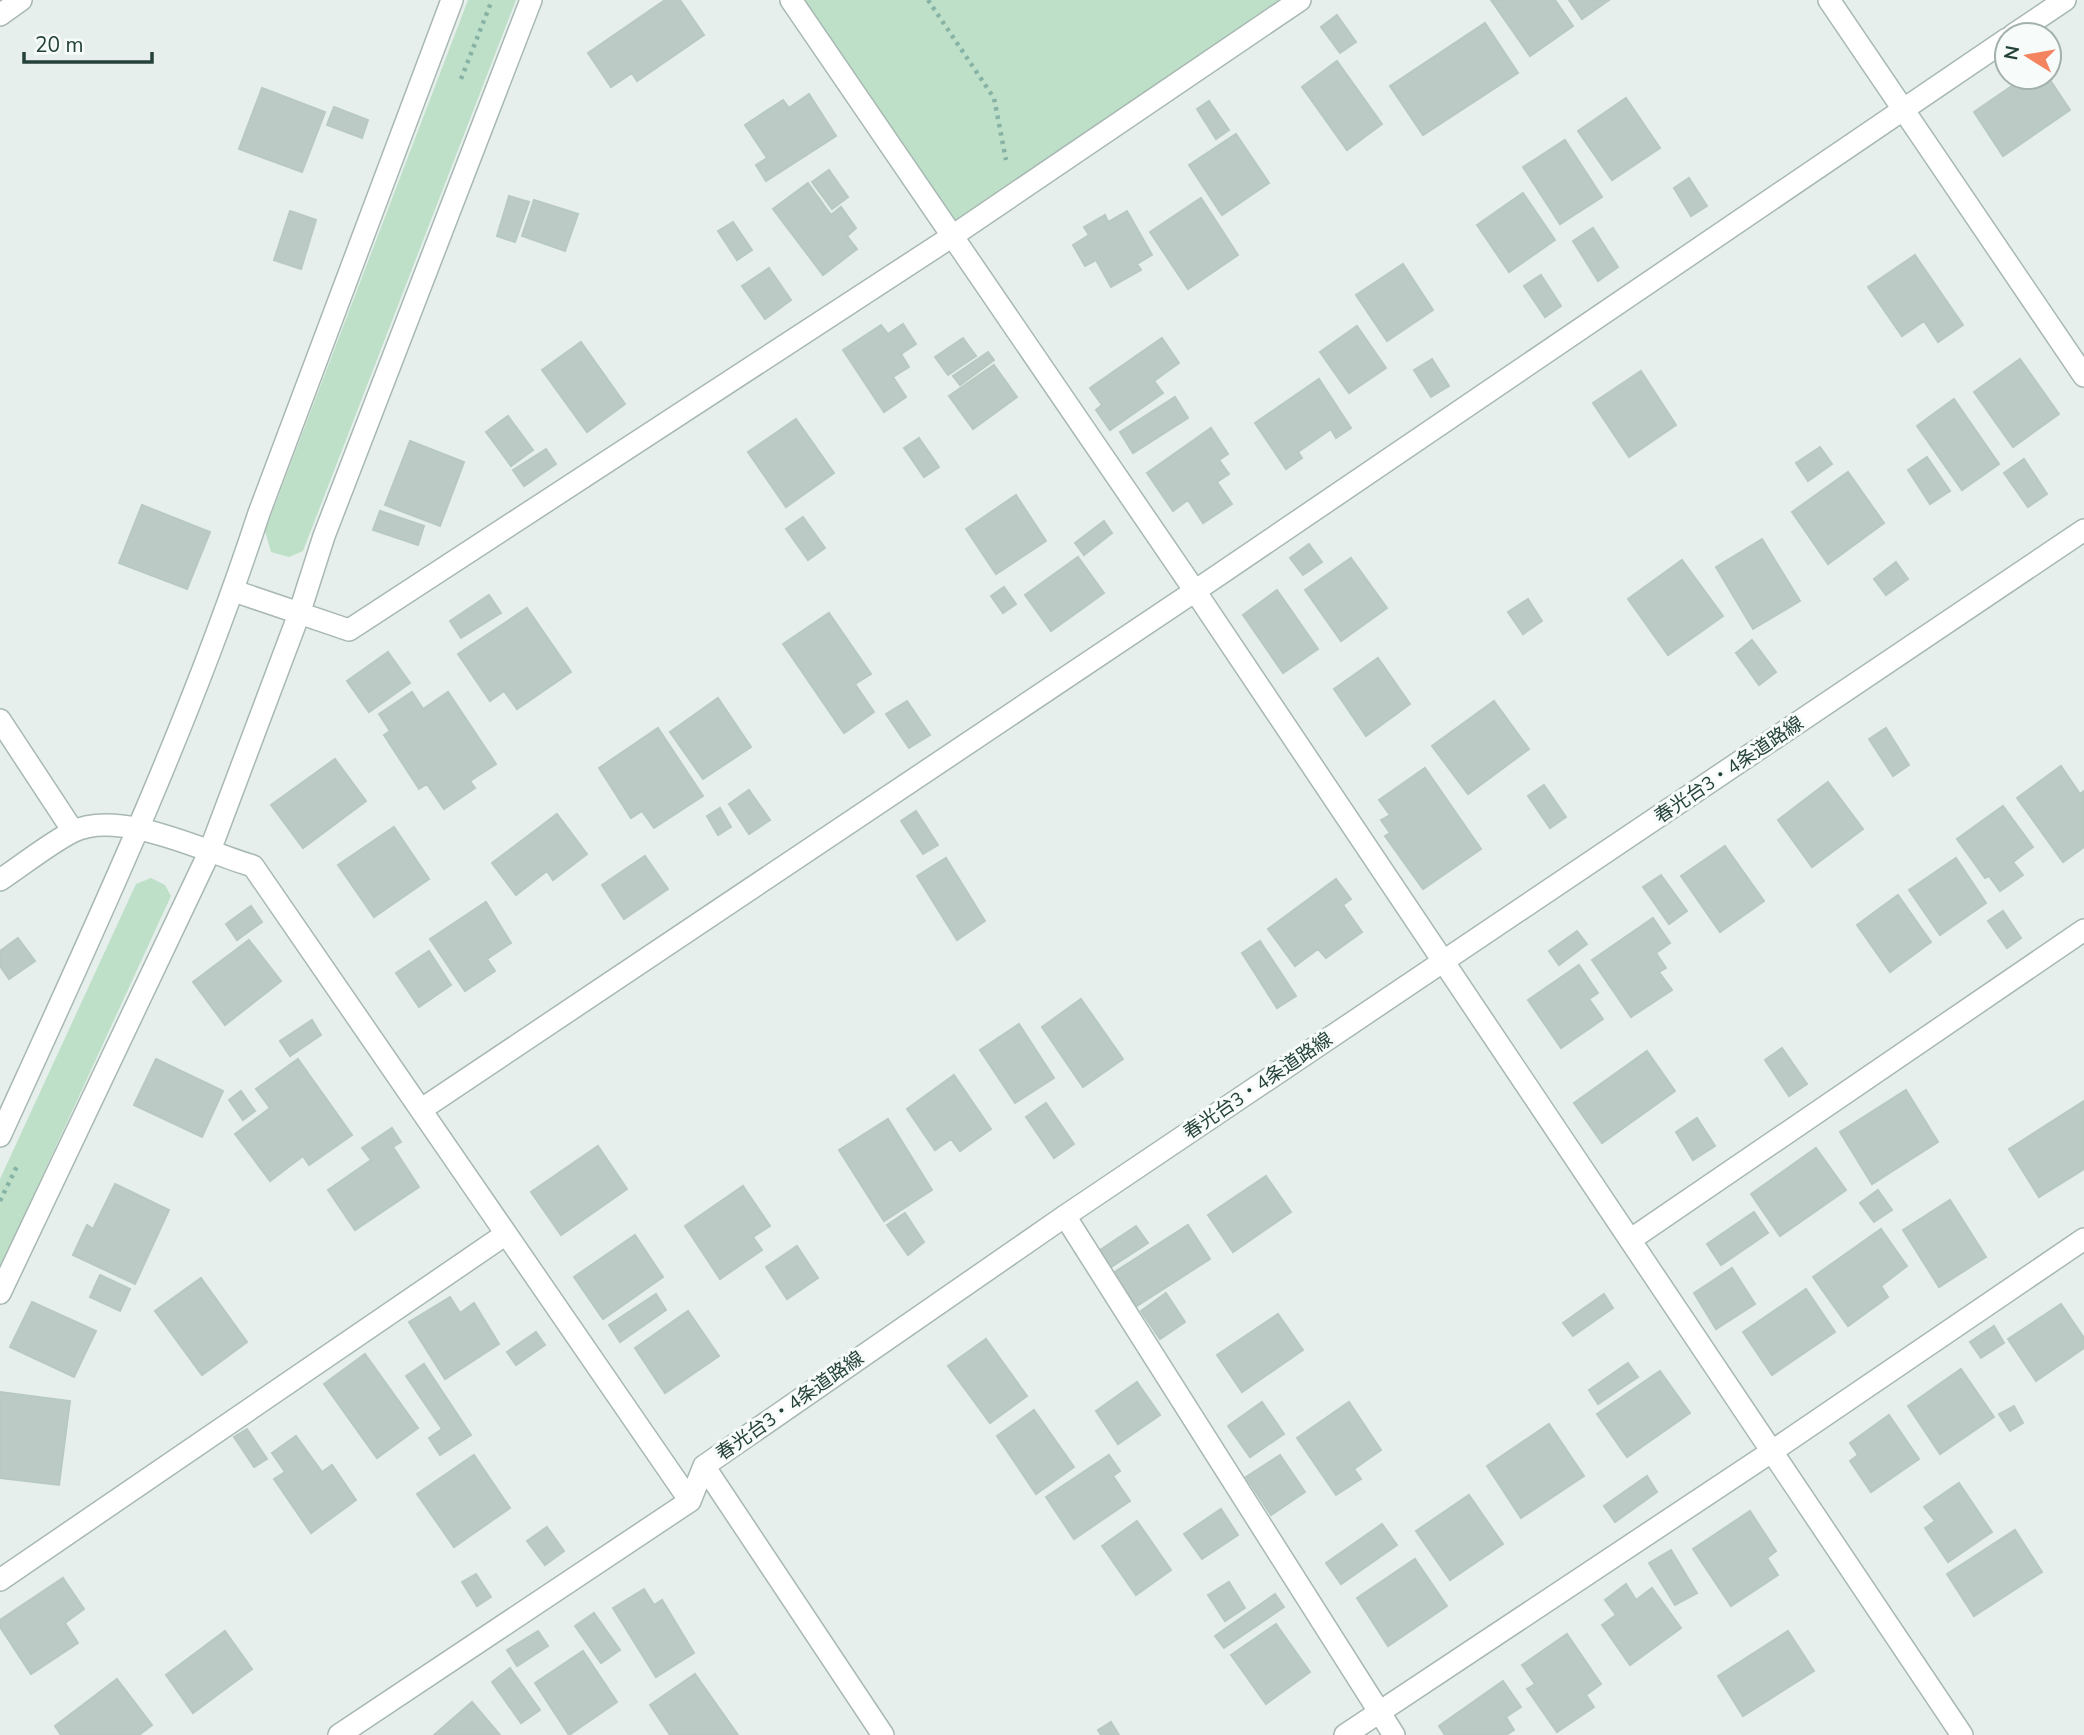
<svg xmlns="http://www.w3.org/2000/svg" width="2084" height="1735" viewBox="0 0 2084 1735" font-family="'Nunito Sans','Noto Sans JP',sans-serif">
<rect width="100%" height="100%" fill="#e6efeb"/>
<path fill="#bfe0c8" d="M468,0H516L303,551L289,557L271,552L265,531Z
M791,0H1300L951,237Z
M151,878L165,885L171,896L0,1268V1179L136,884Z"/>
<path fill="#bbcac4" stroke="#b8c9c2" stroke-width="2" d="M665,0H680L704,35L637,81L632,73L611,87L588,53Z
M1491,0H1555L1573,26L1530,56Z
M1569,0H1609L1582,19Z
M1337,15L1356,42L1340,53L1321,27Z
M1485,23L1518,73L1423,135L1390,86Z
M1337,61L1382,124L1347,150L1302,87Z
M2025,77H2048L2070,110L2003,156L1974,112Z
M262,88L325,112L302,172L239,149Z
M809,94L836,136L766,181L756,165L767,158L745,125L783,100L789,108Z
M1626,98L1660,148L1612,180L1578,131Z
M1209,101L1229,130L1216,139L1197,109Z
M334,107L368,120L362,138L327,125Z
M1236,134L1269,183L1222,215L1189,165Z
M1565,140L1602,197L1560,224L1523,167Z
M829,170L848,197L832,209L812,182Z
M1689,178L1707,206L1691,216L1674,188Z
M808,183L831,215L841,207L856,228L847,236L857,249L823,275L773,209Z
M1523,193L1555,240L1509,272L1477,225Z
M509,196L529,202L515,242L497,236Z
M1201,198L1238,255L1188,289L1150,232Z
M534,200L578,214L565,251L522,236Z
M290,211L316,220L301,269L274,260Z
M1127,211L1152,255L1137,264L1141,270L1111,287L1096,260L1085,266L1073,245L1089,235L1084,227L1105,215L1108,222Z
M733,222L752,250L737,260L718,231Z
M1593,228L1618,267L1598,281L1573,241Z
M1915,255L1963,325L1938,342L1924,321L1902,336L1868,287Z
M1403,264L1433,310L1387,341L1356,295Z
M769,268L791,300L765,319L742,286Z
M1541,275L1561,306L1545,317L1524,286Z
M903,324L916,344L901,354L909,367L893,377L906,397L884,412L843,350L881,325L888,334Z
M1357,326L1386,368L1349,393L1320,352Z
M963,338L976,356L948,375L935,357Z
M1162,338L1179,363L1154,381L1163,393L1110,430L1096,410L1102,405L1090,388Z
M581,342L625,404L587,432L542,370Z
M988,352L994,360L960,385L953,376Z
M1432,359L1449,386L1431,397L1414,370Z
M2020,359L2059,414L2013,447L1974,392Z
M994,365L1017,397L973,429L949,396Z
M1641,371L1676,425L1629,457L1593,403Z
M1319,379L1351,428L1336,438L1331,429L1298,452L1302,458L1286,469L1255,423Z
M1175,397L1188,418L1133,453L1120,432Z
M1954,399L1999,464L1962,490L1917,426Z
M508,416L533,450L511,466L486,432Z
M796,419L834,473L786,507L748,452Z
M1211,428L1228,454L1219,460L1229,474L1217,482L1232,504L1203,523L1188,500L1173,511L1147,473Z
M919,438L939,467L924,477L904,448Z
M410,441L464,462L440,526L385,505Z
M1820,447L1832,464L1808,481L1796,463Z
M546,449L556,464L524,486L513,470Z
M1927,457L1950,491L1930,504L1908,470Z
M2024,459L2047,494L2028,507L2004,473Z
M1848,472L1884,523L1828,564L1792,512Z
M1016,495L1046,541L996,574L966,529Z
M142,505L210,532L187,589L119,563Z
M380,511L424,526L418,545L373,530Z
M803,517L825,548L808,560L786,529Z
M1104,521L1112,533L1084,555L1075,543Z
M1762,539L1800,601L1753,629L1716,567Z
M1309,544L1322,562L1303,575L1290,558Z
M1078,557L1104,593L1051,631L1025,595Z
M1351,558L1387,608L1341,641L1305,590Z
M1682,560L1723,616L1668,655L1628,599Z
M1896,562L1908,579L1886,595L1874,579Z
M1004,587L1016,604L1003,613L991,596Z
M1277,590L1318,649L1283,673L1243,615Z
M489,595L501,613L461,638L450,621Z
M1528,599L1542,621L1523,634L1508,612Z
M527,608L571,672L517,709L504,691L490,701L458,654Z
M829,613L871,674L855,684L874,712L844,733L783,644Z
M1752,640L1776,672L1759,685L1736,653Z
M388,652L410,683L369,712L347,681Z
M1378,658L1410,704L1366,736L1334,689Z
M412,692L423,709L448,692L496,764L470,781L475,788L444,809L427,784L419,789L384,735L390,731L379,714Z
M718,698L751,747L703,779L670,732Z
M907,701L930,735L909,748L886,714Z
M1494,701L1529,749L1468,794L1432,746Z
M658,728L703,796L654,828L642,811L631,818L599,768Z
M1886,728L1909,765L1893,776L1869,739Z
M335,759L366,801L303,848L271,805Z
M2061,766L2080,794L2084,791V847L2063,862L2017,798Z
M1425,768L1481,849L1423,889L1385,836L1390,833L1381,820L1390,815L1379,800Z
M1828,782L1863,829L1812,867L1778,820Z
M1544,785L1566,817L1550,828L1528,796Z
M749,790L770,820L749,834L729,804Z
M2003,806L2033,847L2013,862L2023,875L2000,891L1989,876L1985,878L1957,839Z
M720,808L731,827L718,835L707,816Z
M916,811L938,845L923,854L901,821Z
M557,814L587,854L553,880L547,871L516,895L492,863Z
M394,827L429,879L374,917L338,865Z
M1725,846L1764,901L1720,932L1681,876Z
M645,856L668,889L624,919L602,885Z
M946,858L985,921L957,940L917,876Z
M1956,858L1986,903L1940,935L1909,890Z
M1661,875L1687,911L1669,924L1643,887Z
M1336,879L1351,899L1343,905L1362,932L1326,958L1318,949L1295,966L1268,929Z
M1898,895L1931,942L1890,972L1857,925Z
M486,902L511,943L487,959L495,971L465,991L430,939Z
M251,906L262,922L237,940L226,924Z
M2003,911L2021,938L2007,948L1988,921Z
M1653,918L1670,943L1656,953L1666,968L1659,972L1672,990L1631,1017L1592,960Z
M1577,931L1587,944L1559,965L1549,951Z
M18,938L35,961L9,979L0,966V951Z
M249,940L281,981L225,1025L193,982Z
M1260,941L1296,996L1277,1008L1242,953Z
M429,951L451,985L419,1007L396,973Z
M1579,965L1598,993L1589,999L1603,1019L1561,1048L1528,1000Z
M1081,999L1123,1059L1083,1087L1042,1027Z
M312,1020L321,1035L290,1056L280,1041Z
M1019,1024L1054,1078L1015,1103L980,1050Z
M1782,1048L1807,1084L1789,1096L1765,1060Z
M1647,1051L1675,1091L1602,1143L1574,1103Z
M156,1059L223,1091L202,1137L134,1105Z
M298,1059L352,1135L309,1165L303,1156L270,1181L235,1134L270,1108L256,1089Z
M954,1075L991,1129L960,1151L951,1139L935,1150L907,1109Z
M1906,1090L1938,1142L1872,1184L1840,1132Z
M241,1091L255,1111L243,1120L229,1100Z
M2084,1101V1169L2039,1197L2009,1149Z
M1046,1103L1074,1144L1054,1158L1026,1117Z
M1697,1118L1715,1146L1693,1160L1676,1132Z
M888,1119L932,1190L884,1221L839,1150Z
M392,1128L401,1142L393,1147L419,1187L355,1230L328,1190L371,1160L362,1148Z
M598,1146L627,1189L561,1235L531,1192Z
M1816,1148L1846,1190L1780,1236L1751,1194Z
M1266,1176L1291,1212L1233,1252L1208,1215Z
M115,1184L169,1210L135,1284L73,1255L87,1225L93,1229Z
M743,1186L770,1226L753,1237L762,1250L720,1279L685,1226Z
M1878,1190L1892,1210L1874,1222L1860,1203Z
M1950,1200L1986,1257L1939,1287L1903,1230Z
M1754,1212L1768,1233L1721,1265L1707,1244Z
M905,1213L924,1242L908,1255L887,1225Z
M1188,1225L1210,1259L1132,1309L1110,1275Z
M1136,1226L1148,1243L1108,1269L1097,1252Z
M1881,1229L1907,1266L1881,1286L1888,1297L1848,1326L1813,1277Z
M635,1235L663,1277L603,1319L574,1277Z
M797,1246L818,1278L787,1299L766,1267Z
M1732,1268L1755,1304L1716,1329L1694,1293Z
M100,1275L130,1289L120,1311L90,1297Z
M201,1278L247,1342L202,1375L155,1311Z
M1806,1289L1835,1332L1772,1375L1743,1332Z
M1166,1293L1185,1322L1160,1339L1141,1311Z
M656,1294L666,1310L620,1342L609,1325Z
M1604,1294L1613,1308L1573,1336L1563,1323Z
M450,1297L460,1313L474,1303L499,1344L445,1379L409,1322Z
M32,1302L96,1331L74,1377L10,1347Z
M2061,1304L2084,1338V1348L2036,1381L2008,1339Z
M688,1311L719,1356L665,1393L635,1348Z
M1278,1314L1303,1350L1242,1392L1217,1355Z
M1994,1326L2004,1343L1981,1358L1970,1342Z
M536,1332L545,1345L516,1365L507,1352Z
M986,1339L1027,1396L990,1423L948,1366Z
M365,1354L418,1428L377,1458L324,1384Z
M1628,1363L1638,1377L1598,1404L1589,1390Z
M424,1364L471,1435L440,1455L429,1438L442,1429L406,1376Z
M1961,1369L1994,1417L1940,1454L1908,1406Z
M1660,1371L1690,1413L1627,1457L1597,1414Z
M1137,1382L1160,1415L1118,1444L1096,1411Z
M0,1392L70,1401L59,1485L0,1478Z
M1262,1402L1284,1434L1250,1457L1228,1426Z
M1349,1402L1381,1450L1354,1469L1361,1479L1336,1495L1297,1438Z
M2014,1406L2023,1423L2010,1431L1999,1414Z
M1034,1410L1074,1467L1036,1494L997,1436Z
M1889,1415L1919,1459L1871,1492L1850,1461L1858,1455L1850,1443Z
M1549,1424L1584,1476L1521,1518L1487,1466Z
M247,1429L267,1459L254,1467L234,1437Z
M296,1436L322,1472L332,1465L356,1500L311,1533L274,1479L285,1472L272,1453Z
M474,1455L510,1508L454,1547L417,1494Z
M1109,1455L1120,1471L1113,1476L1130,1501L1074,1539L1046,1497Z
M1280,1455L1305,1492L1271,1515L1246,1477Z
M1647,1476L1657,1492L1615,1522L1604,1506Z
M1959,1483L1992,1532L1948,1562L1925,1528L1935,1521L1924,1507Z
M1469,1495L1503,1544L1450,1580L1416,1531Z
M1221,1509L1238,1535L1202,1559L1184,1534Z
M1750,1511L1776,1551L1767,1558L1778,1575L1731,1606L1693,1549Z
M1137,1521L1171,1570L1136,1595L1102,1546Z
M1382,1524L1397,1545L1341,1584L1326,1563Z
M547,1527L564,1551L545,1565L527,1541Z
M2015,1530L2042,1572L1974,1616L1947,1574Z
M1671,1550L1697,1593L1675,1605L1649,1563Z
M1415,1559L1447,1606L1388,1646L1357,1598Z
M476,1574L491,1597L477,1606L462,1582Z
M63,1578L84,1609L65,1623L78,1643L31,1674L0,1627V1620Z
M1229,1582L1245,1608L1225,1621L1208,1595Z
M1626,1584L1636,1600L1652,1588L1681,1628L1630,1665L1602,1625L1616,1615L1605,1600Z
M644,1589L654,1605L662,1600L694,1653L656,1677L613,1608Z
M1275,1594L1284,1607L1224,1648L1215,1636Z
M594,1613L620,1650L601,1663L575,1626Z
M1276,1624L1310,1672L1266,1704L1231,1655Z
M225,1631L252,1669L193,1713L166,1675Z
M538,1631L548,1646L517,1666L507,1650Z
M1788,1631L1814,1671L1743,1716L1718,1676Z
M1567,1634L1601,1684L1586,1695L1594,1707L1557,1732L1527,1689L1535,1684L1522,1665Z
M583,1651L617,1702L569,1735L535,1683Z
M510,1668L540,1710L521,1723L492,1682Z
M695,1674L738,1735H670L650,1705Z
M117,1679L152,1725L139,1735H61L55,1726Z
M1503,1681L1521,1707L1506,1717L1514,1730L1506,1735H1445L1439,1726Z
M472,1702L500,1735H434Z
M1111,1722L1119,1735H1101L1098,1730Z"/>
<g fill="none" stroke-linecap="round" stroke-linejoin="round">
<defs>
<path id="street" d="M791,0L1195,591L1962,1735
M1829,0L2084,376
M0,15L21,0
M2013,35L2065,0
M234,591L349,630L951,237L1300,0
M0,720L73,831
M0,880C23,865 47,845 72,832C119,808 205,852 253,866L690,1501
M422,1109L1195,591L2007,39
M0,1136C93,932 189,727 259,513L452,0
M1065,1216L1394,1735
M1630,1240L2084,930
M0,1293L209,853L299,614L324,536L531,0
M704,1466L1065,1216L2084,530
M704,1466L883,1735
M0,1580L506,1234
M339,1735L690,1501L704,1466
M1345,1735L1771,1452L2084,1239"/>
</defs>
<use href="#street" stroke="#a8b8b2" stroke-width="24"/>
<path stroke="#86b3a5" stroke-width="4.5" stroke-dasharray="3.5 5" stroke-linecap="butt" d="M928,0L994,98L1006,160
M461,79L492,0
M0,1201L18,1164"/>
<use href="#street" stroke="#fff" stroke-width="21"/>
</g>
<g text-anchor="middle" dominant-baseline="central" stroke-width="6" stroke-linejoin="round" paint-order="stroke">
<g font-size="19" fill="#24423a" stroke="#f7fbf9">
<text transform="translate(1729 770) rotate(-34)">春光台3・4条道路線</text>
<text transform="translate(1258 1086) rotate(-34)">春光台3・4条道路線</text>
<text transform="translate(790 1406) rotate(-35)">春光台3・4条道路線</text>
</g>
</g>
<g transform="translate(2028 56) rotate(281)"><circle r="33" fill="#f7fbf9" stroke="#a3b1ad" stroke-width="2"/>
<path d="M0-5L12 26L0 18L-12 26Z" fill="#f4845f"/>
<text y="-10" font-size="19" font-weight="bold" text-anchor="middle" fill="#24423a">N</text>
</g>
<path d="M24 52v10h128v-10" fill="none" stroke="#24423a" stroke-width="3.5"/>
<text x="35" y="52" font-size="21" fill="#24423a" stroke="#f7fbf9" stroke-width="5" paint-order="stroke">20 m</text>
</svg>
